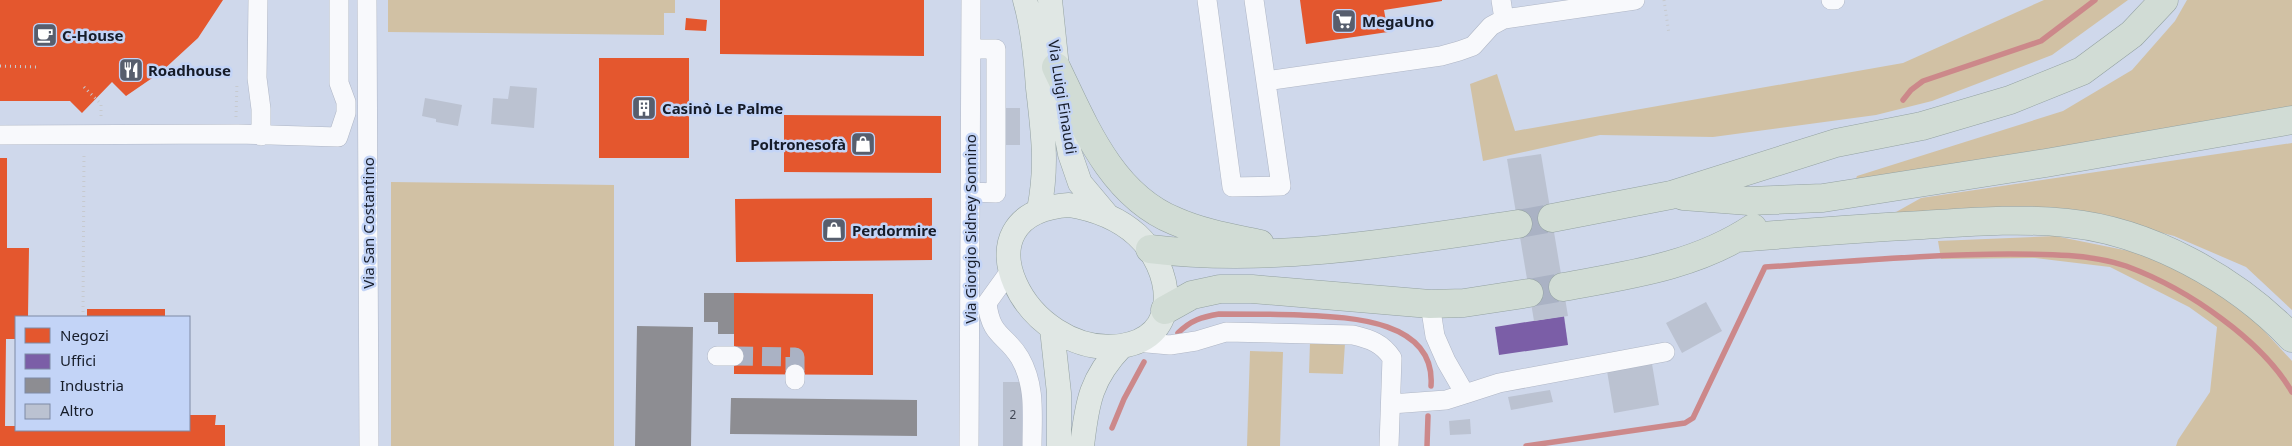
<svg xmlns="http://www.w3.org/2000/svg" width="2292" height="446" viewBox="0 0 2292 446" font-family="'Noto Sans',sans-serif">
<rect width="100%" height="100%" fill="#cfd8eb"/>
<path fill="#d1c1a4" d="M388,0H675V13H664V35L388,32Z
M2044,0H2128L2052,55L1932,101L1876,115L1713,137L1600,135L1483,161L1470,84L1497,74L1515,131L1903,63Z
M2187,0H2292V110L1853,186L1857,176L2063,111L2132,70L2175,21Z
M2292,143V310L2246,267L2174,236L2106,218L1889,216L1921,198Z
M391,182L614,185V446H391Z
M2055,236L2134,252L2195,277L2256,322L2292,361V446H2176L2178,440L2210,392L2217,327L2189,307L2110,267L2035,258L1941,259L1938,241Z
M1310,342L1345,343L1343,374L1309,373Z
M1250,351L1283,352L1280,446H1247Z"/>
<path fill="#e4572e" d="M0,0H223L198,38L161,72L126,96L112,82L82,113L70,101H0Z
M720,0H924V56L720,54Z
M1300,0H1442V1L1384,10L1388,32L1306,44Z
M686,18L707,20L706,31L685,30Z
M599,58H689V158H599Z
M784,115L941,116V173L784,172Z
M0,158H7V248H29L28,317H16V339H6L5,426H16V430H189V415H216L215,425H225V446H0Z
M932,198V260L736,262L735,199Z
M734,293L873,294V375L734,374Z
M87,309H165V317H87Z"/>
<path fill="#7b5ea7" d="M1564,316L1568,345L1499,355L1495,327Z"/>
<path fill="#8d8d92" d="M704,293H734V334H718V322H704Z
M637,326L693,327L691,446H635Z
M731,398L917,400V436L730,434Z"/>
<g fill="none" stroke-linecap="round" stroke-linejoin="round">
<path stroke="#cc888a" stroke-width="5.5" d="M1903,100L1911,90L1923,81L2041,41L2095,0
M1178,333C1191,320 1202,317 1219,314C1246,314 1273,314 1300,315C1347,317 1436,319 1431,386
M1112,428L1124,399L1144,362
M1427,446L1428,416
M1526,446L1685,423L1693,418L1765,267C1846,262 1928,254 2010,254C2048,254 2090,254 2126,266C2161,279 2193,297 2222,319C2249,339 2275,363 2292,392"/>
</g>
<path fill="#bbc2d1" d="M510,86L537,88L534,128L491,124L493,98L508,99Z
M425,98L462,105L458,126L436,122V119L422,116Z
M996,108H1020V145H997Z
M1541,154L1568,316L1534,321L1507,159Z
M1706,302L1722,331L1682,353L1666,323Z
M1652,364L1659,405L1614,413L1607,371Z
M1003,382H1022V446H1003Z
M1550,390L1553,402L1511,410L1508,397Z
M1470,419L1471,434L1450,435L1449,421Z"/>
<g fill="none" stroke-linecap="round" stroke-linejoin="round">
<path stroke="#aab2c4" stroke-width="19" stroke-dasharray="19 9" stroke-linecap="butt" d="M734,356L795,357V374"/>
<path stroke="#aab2c4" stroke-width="28" stroke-dasharray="28 14" stroke-linecap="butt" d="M1518,224L1552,218
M1529,293L1563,287"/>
<defs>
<path id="minor" d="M258,0L257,78L261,109V136
M367,0L369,446
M1207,0L1232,187L1281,186L1254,0
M1501,0L1504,19
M1831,0H1835
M1266,81L1441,56L1459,51L1473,46L1491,26L1504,19L1635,0
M0,135L238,134L338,137L346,113V102L339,83V0
M970,192L996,193V49H971
M1010,271L987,303C991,338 1006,334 1020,358C1036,386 1032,416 1032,446
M1430,304L1435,336L1446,361L1465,394L1499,383L1665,352
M1136,342L1170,345L1196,341L1226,332L1353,335C1370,339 1382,343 1392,358L1389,446
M717,356H734
M795,380V374
M1391,404L1446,400L1465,394
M969,446L971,0"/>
<path id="major" d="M1025,0C1033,28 1036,59 1038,88C1043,133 1048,165 1039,210
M1050,0L1061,106L1070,154L1080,183L1106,214
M1069,205C1094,209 1117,217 1137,235C1172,267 1184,337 1121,346C1026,359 951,213 1069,205Z
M1052,329L1059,393V446
M1082,446C1087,402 1091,378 1122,346"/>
<path id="highway" d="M1056,67C1084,125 1111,195 1175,221C1202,233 1232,238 1260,244
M1683,196L1749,201L1823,198L2046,163L2292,120
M1552,218L1671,195L1836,143L1922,126L2010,100L2082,71L2132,34L2164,0
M1737,238C1799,233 1861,228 1923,225C1971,222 2019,218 2067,223C2149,231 2236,279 2292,338
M1150,249C1271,264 1398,242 1518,224
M1563,287C1629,275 1696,266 1753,228
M1165,310L1192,295L1220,289H1252L1430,304L1464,303L1529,293"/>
</defs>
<use href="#minor" stroke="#afb6c5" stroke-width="20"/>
<use href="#major" stroke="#94a2a2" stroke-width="25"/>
<use href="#highway" stroke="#94a2a2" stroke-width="29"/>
<path stroke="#c7cacf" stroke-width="3" stroke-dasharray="1 4" stroke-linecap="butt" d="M1664,0L1669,34
M0,66L36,67
M84,87L101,104V116
M236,117L237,82
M83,317L84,152"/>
<use href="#minor" stroke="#f8f9fc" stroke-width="19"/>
<use href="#major" stroke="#e0e7e4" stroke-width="24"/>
<use href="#highway" stroke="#d1dcd5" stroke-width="28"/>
</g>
<defs>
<symbol id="supermarket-square" viewBox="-11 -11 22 22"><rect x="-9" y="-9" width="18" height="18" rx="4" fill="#575e6d" stroke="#c3d4f7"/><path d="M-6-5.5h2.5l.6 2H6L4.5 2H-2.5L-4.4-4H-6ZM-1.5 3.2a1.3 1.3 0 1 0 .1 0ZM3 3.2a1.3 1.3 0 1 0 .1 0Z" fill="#fff"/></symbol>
<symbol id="cafe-square" viewBox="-11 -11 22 22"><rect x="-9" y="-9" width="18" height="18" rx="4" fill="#575e6d" stroke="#c3d4f7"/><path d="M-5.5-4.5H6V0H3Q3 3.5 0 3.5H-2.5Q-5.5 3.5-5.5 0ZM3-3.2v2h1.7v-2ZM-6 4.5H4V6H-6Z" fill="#fff"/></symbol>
<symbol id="restaurant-square" viewBox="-11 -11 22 22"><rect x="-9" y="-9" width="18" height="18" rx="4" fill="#575e6d" stroke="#c3d4f7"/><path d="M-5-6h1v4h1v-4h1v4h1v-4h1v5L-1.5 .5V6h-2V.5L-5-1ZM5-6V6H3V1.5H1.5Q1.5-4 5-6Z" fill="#fff"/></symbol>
<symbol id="building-square" viewBox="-11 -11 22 22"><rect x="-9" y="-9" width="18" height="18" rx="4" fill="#575e6d" stroke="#c3d4f7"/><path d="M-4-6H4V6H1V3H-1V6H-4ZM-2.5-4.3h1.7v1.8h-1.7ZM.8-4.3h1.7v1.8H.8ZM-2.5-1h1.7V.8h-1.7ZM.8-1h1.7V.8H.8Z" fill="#fff"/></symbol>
<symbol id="shop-square" viewBox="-11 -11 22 22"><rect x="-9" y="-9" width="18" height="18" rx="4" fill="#575e6d" stroke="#c3d4f7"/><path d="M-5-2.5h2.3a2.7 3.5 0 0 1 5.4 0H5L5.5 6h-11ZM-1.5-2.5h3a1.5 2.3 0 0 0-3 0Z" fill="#fff"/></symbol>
</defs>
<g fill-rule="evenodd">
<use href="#supermarket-square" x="1330" y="7" width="28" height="28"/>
<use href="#cafe-square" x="31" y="21" width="28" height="28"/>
<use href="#restaurant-square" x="117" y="56" width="28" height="28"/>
<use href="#building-square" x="630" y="94" width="28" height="28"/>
<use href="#shop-square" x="849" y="130" width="28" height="28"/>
<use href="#shop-square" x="820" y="216" width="28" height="28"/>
</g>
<g text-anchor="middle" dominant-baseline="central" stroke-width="5" stroke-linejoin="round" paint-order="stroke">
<g font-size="12" fill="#414755">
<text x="1013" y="414">2</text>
</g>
<g font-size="15" font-weight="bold" fill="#161c29" stroke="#c3d4f7" text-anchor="start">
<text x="1362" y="21">MegaUno</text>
<text x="62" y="35">C-House</text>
<text x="148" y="70">Roadhouse</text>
<text x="662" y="108">Casinò Le Palme</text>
<text x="846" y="144" text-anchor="end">Poltronesofà</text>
<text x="852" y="230">Perdormire</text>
</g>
<g font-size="15" fill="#161c29" stroke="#c3d4f7">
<text transform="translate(1063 97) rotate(81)">Via Luigi Einaudi</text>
<text transform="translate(368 223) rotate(-90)">Via San Costantino</text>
<text transform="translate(970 229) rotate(-90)">Via Giorgio Sidney Sonnino</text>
</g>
</g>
<rect x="15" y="316" width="175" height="115" fill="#c3d4f7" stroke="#7e8aa5"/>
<rect x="25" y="328" width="25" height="15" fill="#e4572e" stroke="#7e8aa5"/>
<text x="60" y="341" font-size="15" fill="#161c29">Negozi</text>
<rect x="25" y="354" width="25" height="15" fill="#7b5ea7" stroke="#7e8aa5"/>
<text x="60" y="366" font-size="15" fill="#161c29">Uffici</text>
<rect x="25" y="378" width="25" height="15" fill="#8d8d92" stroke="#7e8aa5"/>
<text x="60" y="391" font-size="15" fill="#161c29">Industria</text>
<rect x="25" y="404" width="25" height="15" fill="#bbc2d1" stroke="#7e8aa5"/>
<text x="60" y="416" font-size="15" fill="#161c29">Altro</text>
</svg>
